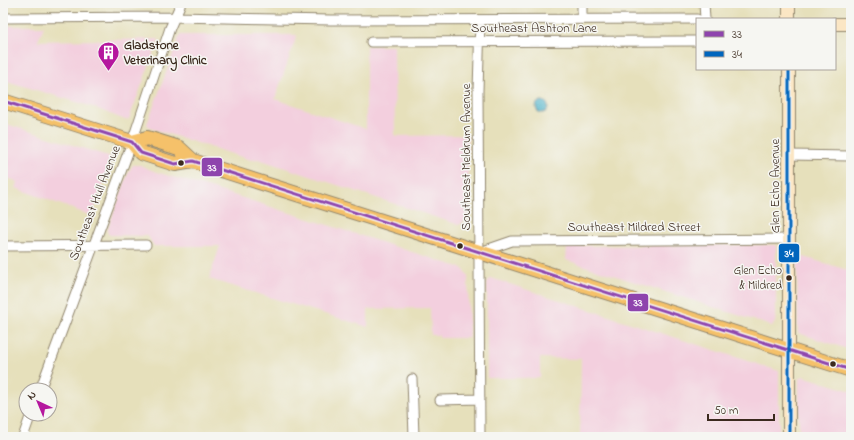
<svg xmlns="http://www.w3.org/2000/svg" width="854" height="440" viewBox="0 0 854 440" font-family="'Indie Flower',sans-serif">
<rect width="100%" height="100%" fill="#f6f6f2"/>
<filter id="ink" filterUnits="userSpaceOnUse"><feTurbulence type="fractalNoise" baseFrequency=".025" numOctaves="2"/><feDisplacementMap in="SourceGraphic" scale="8" xChannelSelector="R" yChannelSelector="G"/><feConvolveMatrix kernelMatrix="1 2 1 2 8 2 1 2 1" color-interpolation-filters="sRGB"/></filter>
<filter id="wash" filterUnits="userSpaceOnUse"><feTurbulence type="fractalNoise" baseFrequency=".012" numOctaves="4" result="noise"/><feDisplacementMap in="SourceGraphic" scale="16" xChannelSelector="R" yChannelSelector="G"/><feGaussianBlur stdDeviation="0.9" result="paint"/><feColorMatrix in="noise" values="0 0 0 0 0 0 0 0 0 0 0 0 0 0 0 0 0 1.4 0 .05"/><feComposite in="paint" operator="in"/></filter>
<g filter="url(#wash)">
<rect width="100%" height="100%" fill="#e6e0bb"/>
<path fill="#f3cfde" d="M3,26H44L38,41L159,39L129,119L125,120L93,107L3,80Z
M180,35H297L275,99L366,129V46H394L395,136L468,135V219L459,225L258,159L251,160L150,128L147,124Z
M3,123L111,157L112,159L92,216L16,188L18,182L3,176Z
M133,165H140L156,172L240,197L462,268L468,275L469,338H439V335H431L430,308L368,309V327L209,279L220,246H154L148,236L109,235L107,231L129,171Z
M776,245V321L772,326L566,260L567,246Z
M797,255L851,271V350L798,333Z
M491,278L779,371V437H580L581,359L540,358V378H487V283Z
M803,376L851,391V437H799V379Z"/>
<path fill="#4ab1c9" stroke="#426e74" d="M536 107a6 6 0 1 1 12 0a6 6 0 1 1-12 0Z"/>
</g>
<g filter="url(#ink)">
<g fill="none" stroke-linecap="round" stroke-linejoin="round">
<defs>
<path id="street" d="M704,3L705,19
M3,18L175,17L331,20L697,19
M582,19V3
M480,20L478,91L480,437
M371,42L697,41
M789,155L851,156
M3,246L146,245
M480,252L512,241L790,239
M412,379L414,437
M40,390L132,142L170,28L181,3
M440,400L480,399
M23,437L31,414"/>
<path id="secondary" d="M789,19V3
M835,24H851
M789,437V69"/>
<path id="primary" d="M3,101L132,142L147,138L179,148L193,161L851,370
M132,142L141,153L175,164L193,161"/>
</defs>
<use href="#street" stroke="#90856c" stroke-width="11"/>
<use href="#secondary" stroke="#90856c" stroke-width="14"/>
<use href="#primary" stroke="#90856c" stroke-width="16"/>
<use href="#street" stroke="#fff" stroke-width="9"/>
<use href="#secondary" stroke="#fbe6c4" stroke-width="12"/>
<use href="#primary" stroke="#f5c16b" stroke-width="14"/>
<defs>
<path id="bus-1" d="M3,101L132,142L141,153L175,164L193,161L851,370"/>
<path id="bus-2" d="M789,69V437"/>
</defs>
<use href="#bus-1" stroke="#f6f6f2" stroke-width="6"/>
<use href="#bus-2" stroke="#f6f6f2" stroke-width="6"/>
<use href="#bus-1" stroke="#8e44ad" stroke-width="3"/>
<use href="#bus-2" stroke="#0065bd" stroke-width="3"/>
</g>
</g>
<defs>
<symbol id="building-pin" viewBox="-11 -11 22 30"><path d="M0 17L-7.5 6A9.5 9.5 0 1 1 7.5 6Z" fill="#b5179e" stroke="#f6f6f2"/><path d="M-4-6H4V6H1V3H-1V6H-4ZM-2.5-4.3h1.7v1.8h-1.7ZM.8-4.3h1.7v1.8H.8ZM-2.5-1h1.7V.8h-1.7ZM.8-1h1.7V.8H.8Z" fill="#fff"/></symbol>
</defs>
<g fill-rule="evenodd">
<use href="#building-pin" x="96" y="40" width="25" height="34"/>
</g>
<g fill="#3b2a1e" stroke="#f6f6f2" stroke-width="1.5">
<circle cx="181" cy="163" r="3.5"/>
<circle cx="460" cy="246" r="3.5"/>
<circle cx="789" cy="278" r="3.5"/>
<circle cx="833" cy="364" r="3.5"/>
</g>
<g text-anchor="middle" dominant-baseline="central" stroke-width="3" stroke-linejoin="round" paint-order="stroke">
<g font-size="12" fill="#3b2a1e" stroke="#f6f6f2" text-anchor="end">
<text x="782" y="271">Glen Echo<tspan x="782" dy="15">&amp; Mildred</tspan></text>
</g>
<g font-size="13" fill="#3b2a1e" stroke="#f6f6f2">
<text x="534" y="28">Southeast Ashton Lane</text>
<text transform="translate(466 157) rotate(-90)">Southeast Meldrum Avenue</text>
<text transform="translate(775 186) rotate(-90)">Glen Echo Avenue</text>
<text transform="translate(95 203) rotate(-69)">Southeast Hull Avenue</text>
<text x="634" y="227">Southeast Mildred Street</text>
</g>
<g font-size="13" font-weight="bold" fill="#3b2a1e" stroke="#f6f6f2" text-anchor="start">
<text x="124" y="45">Gladstone<tspan x="124" dy="15">Veterinary Clinic</tspan></text>
</g>
</g>
<g stroke="#f6f6f2" stroke-width="1.5">
<rect x="201" y="157" width="22" height="20" rx="4" fill="#8e44ad"/>
<rect x="778" y="243" width="22" height="20" rx="4" fill="#0065bd"/>
<rect x="627" y="293" width="22" height="19" rx="4" fill="#8e44ad"/>
</g>
<g font-size="11" text-anchor="middle" font-weight="bold" fill="#fff">
<text x="212" y="171">33</text>
<text x="789" y="257">34</text>
<text x="638" y="306">33</text>
</g>
<rect width="854" height="440" fill="none" stroke="#f6f6f2" stroke-width="16"/>
<rect x="696" y="18" width="140" height="52" fill="#f6f6f2" stroke="#aba49d"/>
<rect x="704" y="31" width="20" height="6" fill="#8e44ad" stroke="#aba49d"/>
<text x="732" y="38" font-size="12" fill="#3b2a1e">33</text>
<rect x="704" y="51" width="20" height="6" fill="#0065bd" stroke="#aba49d"/>
<text x="732" y="58" font-size="12" fill="#3b2a1e">34</text>
<g transform="translate(38 402) rotate(316)"><circle r="19" fill="#f6f6f2" stroke="#aba49d"/>
<path d="M0-3L7 15L0 10L-7 15Z" fill="#b5179e"/>
<text y="-6" font-size="11" font-weight="bold" text-anchor="middle" fill="#3b2a1e">N</text>
</g>
<path d="M708 414v6h66v-6" fill="none" stroke="#3b2a1e" stroke-width="2"/>
<text x="714" y="414" font-size="12" fill="#3b2a1e" stroke="#f6f6f2" stroke-width="3" paint-order="stroke">50 m</text>
</svg>
